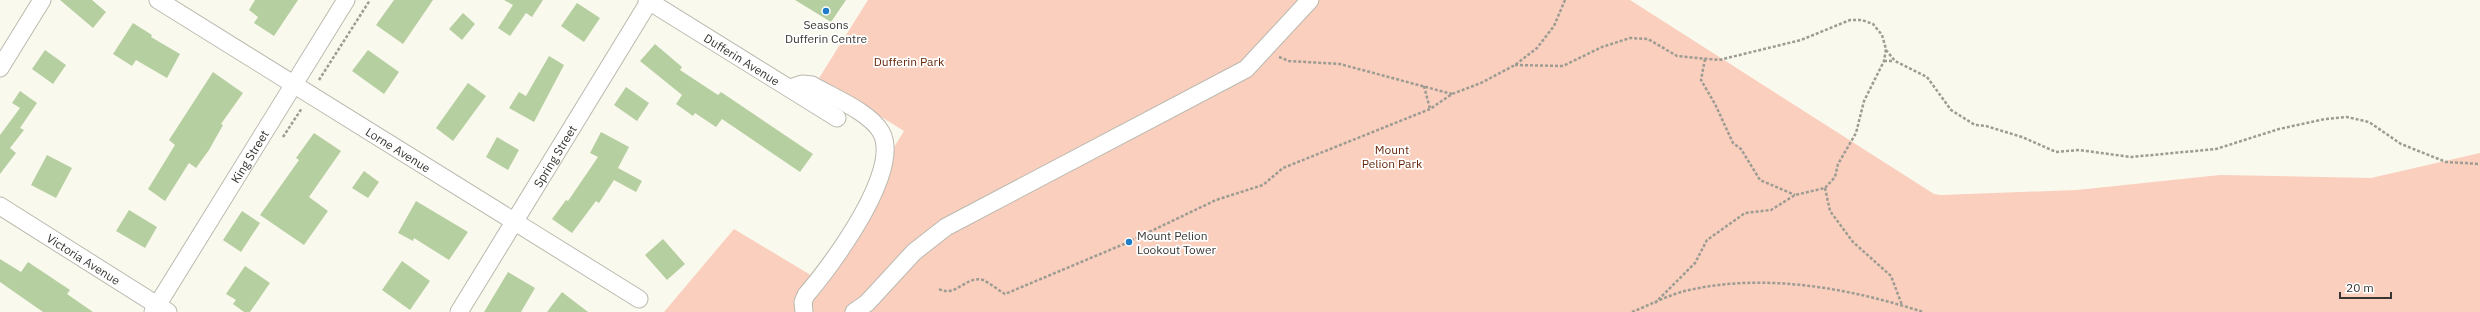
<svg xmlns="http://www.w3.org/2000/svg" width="2480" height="312" viewBox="0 0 2480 312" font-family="'IBM Plex Sans',sans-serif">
<rect width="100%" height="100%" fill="#faf9ed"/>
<path fill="#facfbe" d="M868,0H1630L1934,194L1941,195L2077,190L2220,175L2371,178L2480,153V312H664L734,229L814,277L904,131L819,78Z"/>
<path fill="#b6cfa1" d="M60,0H92L106,12L93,28Z
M255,0H298L274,36L254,23L258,17L249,10Z
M394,0H433L403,44L376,25Z
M504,0H543L532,17L526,13L510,36L498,28L513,5Z
M795,0H846L831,22Z
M577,3L600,18L584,42L561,26Z
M463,13L475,24L462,40L449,29Z
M133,23L152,35L151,37L180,54L167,78L136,60L132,66L113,54Z
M655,44L682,67L680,70L718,95L721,92L813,154L800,172L722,119L716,127L695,113L693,116L676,104L682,95L640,61Z
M45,50L66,65L53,84L32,69Z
M368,50L399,72L384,94L352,71Z
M549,56L564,65L534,122L509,108L519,92L526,96Z
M213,72L243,93L221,124L223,125L209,150L196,168L189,163L165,201L148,189L175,145L169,140Z
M468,83L486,96L453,141L436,128Z
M626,87L649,103L637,121L614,105Z
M20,91L37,103L20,128L24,130L10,148L16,153L0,174V135L20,108L12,103Z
M601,132L629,147L618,168L642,181L636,192L614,180L599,203L596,201L572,233L552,219L566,200L568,201L598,157L590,153Z
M314,133L341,151L309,197L328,211L304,245L260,215L299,160L296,158Z
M497,137L519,150L508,170L486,157Z
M47,155L72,168L56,198L31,185Z
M364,171L379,182L368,198L352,188Z
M416,201L468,232L449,260L414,238L413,241L398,233Z
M129,210L157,227L145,248L116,231Z
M242,211L260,223L241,252L223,240Z
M663,239L685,264L667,280L645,255Z
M0,259L21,272L28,262L70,290L67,294L93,312H43L0,282Z
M402,261L430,281L410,310L382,290Z
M245,266L270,283L250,312H244L233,304L236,300L226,294Z
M508,272L535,288L521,312H484Z
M562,292L588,312H547Z"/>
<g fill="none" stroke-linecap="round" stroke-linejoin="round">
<defs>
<g id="minor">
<path id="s1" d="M158,0L639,299"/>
<path id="s2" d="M647,0L837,118"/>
<path d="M0,68L42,0"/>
<path d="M790,88L802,84L812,85C832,97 870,112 881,132C903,170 831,266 806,295L803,302L804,312"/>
<path id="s3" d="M0,206L168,312"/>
<path id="s4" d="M153,312L346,0"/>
<path id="s5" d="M459,312L650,0"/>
<path d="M854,312L867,303L914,252L946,227L1246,69L1310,0"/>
</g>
</defs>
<use href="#minor" stroke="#bbb9af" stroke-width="19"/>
<path stroke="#9d9c93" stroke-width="2.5" stroke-dasharray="3 2" stroke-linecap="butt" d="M1886,50L1895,61L1927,77L1951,110L1975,125L1986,126L2022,137L2056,152L2079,150L2131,157L2216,149L2279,129L2325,119L2347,117L2369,122L2401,144L2446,162L2480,164
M1279,57L1289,61L1340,64L1452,94
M1705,59L1701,80L1715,104L1733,143L1741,149L1760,180L1795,195
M1884,61H1894
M1515,65L1563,66L1602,47L1630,38L1648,39L1677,56L1719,60L1801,40L1850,20H1862L1873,24L1882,35L1886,49L1884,61L1864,101L1856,133L1838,164L1835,177L1825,188L1795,195L1771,210L1745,213L1707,240L1695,263L1655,303
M319,80L370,0
M1424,86L1430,109
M283,137L302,108
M1825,188L1830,211L1853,242L1891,276L1902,305
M939,289C956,298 966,275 983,280C990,283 998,290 1005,294L1124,244L1216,200L1263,185L1283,168L1430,109L1452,94L1481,83L1515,65L1537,48L1554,26L1565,0
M1632,312C1650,305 1670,294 1689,290C1766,273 1849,288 1923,312"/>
<use href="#minor" stroke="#fff" stroke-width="17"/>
</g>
<g fill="#1f7cc8" stroke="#fff" stroke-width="1.5">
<circle cx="826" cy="11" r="4"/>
<circle cx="1129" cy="242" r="4"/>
</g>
<g text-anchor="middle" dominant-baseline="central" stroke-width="3.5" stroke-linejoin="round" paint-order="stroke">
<g font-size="12" fill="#383733" stroke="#fff">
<text x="826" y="24">Seasons<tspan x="826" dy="14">Dufferin Centre</tspan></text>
<text x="1137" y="235" text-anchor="start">Mount Pelion<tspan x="1137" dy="14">Lookout Tower</tspan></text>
</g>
<g font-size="12" fill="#383733" stroke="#fff">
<text stroke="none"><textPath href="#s2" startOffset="112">Dufferin Avenue</textPath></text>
<text stroke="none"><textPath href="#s1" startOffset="283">Lorne Avenue</textPath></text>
<text stroke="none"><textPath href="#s4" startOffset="183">King Street</textPath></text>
<text stroke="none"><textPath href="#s5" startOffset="183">Spring Street</textPath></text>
<text stroke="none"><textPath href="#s3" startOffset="99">Victoria Avenue</textPath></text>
</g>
<g font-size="12" fill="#68290c" stroke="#fff">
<text x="909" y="61">Dufferin Park</text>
<text x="1392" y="149">Mount<tspan x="1392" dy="14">Pelion Park</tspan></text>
</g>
</g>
<path d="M2340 292v6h51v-6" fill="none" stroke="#383733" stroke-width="2"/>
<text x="2346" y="292" font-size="12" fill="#383733" stroke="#ffffff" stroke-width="3" paint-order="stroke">20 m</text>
</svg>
